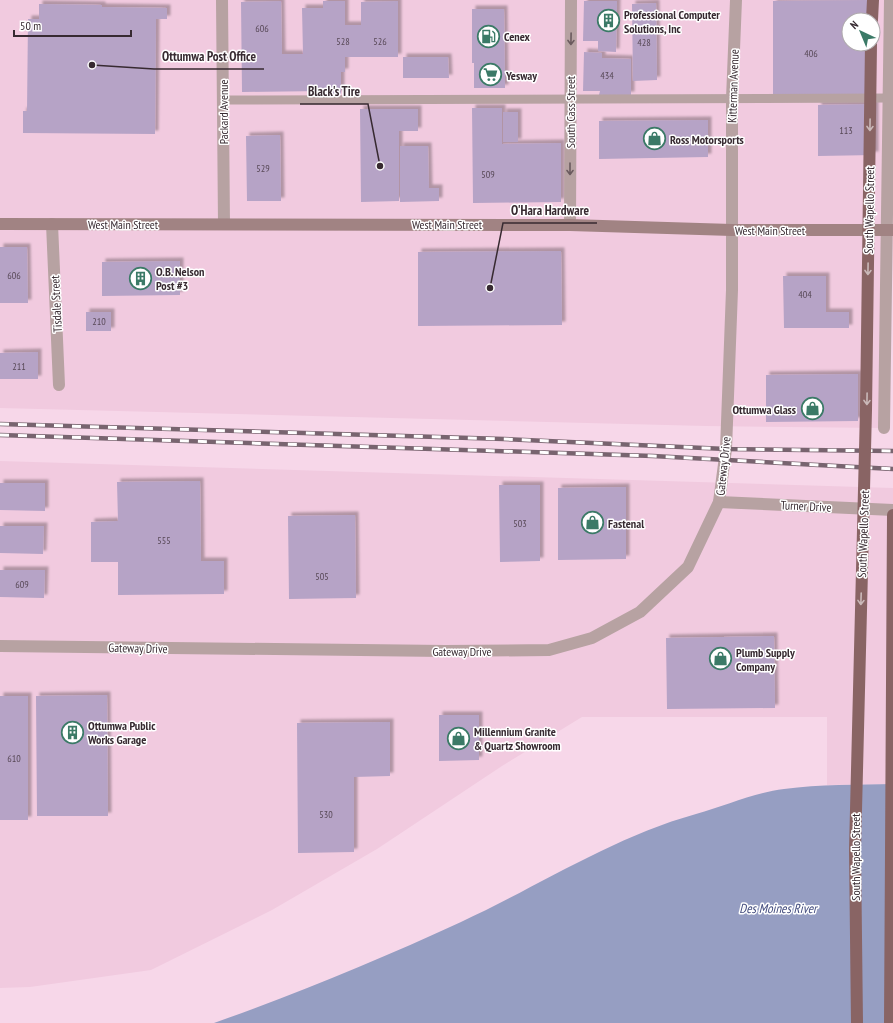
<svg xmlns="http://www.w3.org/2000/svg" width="893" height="1023" viewBox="0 0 893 1023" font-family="'PT Sans Narrow',sans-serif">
<defs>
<filter id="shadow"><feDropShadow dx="3.5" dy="-3.5" stdDeviation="1" flood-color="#0004"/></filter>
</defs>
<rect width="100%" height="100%" fill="#f7d7e9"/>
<path fill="#f1cadf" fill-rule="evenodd" d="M0,0H890L884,428L706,426L0,408ZM849,20H873V44H849Z
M0,461L893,488V784L827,785V717H582L502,766L377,849L272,910L151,970L30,987L0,988Z"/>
<path fill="#969ec2" d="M893,784V1023H214C298,993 381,959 461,922C539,886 613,837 696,814C725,806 753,793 784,789C820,784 857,785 893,784Z"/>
<path fill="#b6a3c6" filter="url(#shadow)" d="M870,0V20H849V44H870L871,94L773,95V1Z
M281,1L282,54H303L302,8H323V1H345V25H361V2L398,1V57H345V72H341V94H324V91L242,92L241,2Z
M584,1H617L616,52L598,51V41H583Z
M656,3L657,80L633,81L632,4Z
M39,4L102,5V7L167,8V19H156L155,134L23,133V111H27L28,19H39Z
M472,9H504L505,88H474V63H472Z
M584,52L602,53V58L631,59V95H599L600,91H583Z
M403,57H448L449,78H403Z
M875,104V155L818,156V105Z
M472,108H502V144L561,143V202L473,203Z
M360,109H418V131H399V201L361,202Z
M503,112H518V142H503Z
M708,120V157L599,159V121Z
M280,135L281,201H247L246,136Z
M400,146H428L429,188H439V201L400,202Z
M0,247H27L28,303H0Z
M561,251L562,325L418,326V252Z
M180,261V295L102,296V262Z
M783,276H826V312H849V328H784Z
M86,312H111V331H86Z
M38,352V379H0V353Z
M858,374V421L766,422V375Z
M200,481L201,561H224V594L118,595V562H91V522L118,521L117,482Z
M0,483H45V511L0,510Z
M499,485H540V561L500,562Z
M626,487V559L558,560V488Z
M355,515L356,598L289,599L288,516Z
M0,526H44L43,554L0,553Z
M0,570H45L44,598L0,597Z
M774,636L775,708L667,709L666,638Z
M107,695L108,816H37L36,696Z
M0,696H28V820H0Z
M439,715H479V760L439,761Z
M390,722V776L354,777V852L298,853L297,723Z"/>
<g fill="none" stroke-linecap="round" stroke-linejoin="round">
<path stroke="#b7a2a2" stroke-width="9" d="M224,100L889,98"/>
<path stroke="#b7a2a2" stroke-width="12" d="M222,0L224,224
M52,224L59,385
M570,225L571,0
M732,230V99L736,0
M884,428L890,0
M719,502L893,510"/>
<path stroke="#b7a2a2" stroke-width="12" d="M0,646L445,651L549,650L592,638L640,612L688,567L719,502L726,449L732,290V230"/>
<path stroke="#a18383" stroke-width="12" d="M0,224L570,225L732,230H893"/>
<path stroke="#896464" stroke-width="12" d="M872,20L873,0
M890,1023L893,515"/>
<defs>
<path id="rail" d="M0,424L504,439L726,449L893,451
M0,435L653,456L893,469"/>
</defs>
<use href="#rail" stroke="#78646f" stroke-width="4.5"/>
<use href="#rail" stroke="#fff" stroke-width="3" stroke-dasharray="9" stroke-linecap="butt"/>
<path stroke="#896464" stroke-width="12" d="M857,1023L855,850L866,410L871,44"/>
</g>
<defs><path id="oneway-shaft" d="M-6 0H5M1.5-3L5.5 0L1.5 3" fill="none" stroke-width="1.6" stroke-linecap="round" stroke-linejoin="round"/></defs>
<g stroke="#6a5a5e">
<use href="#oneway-shaft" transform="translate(571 39) rotate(91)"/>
<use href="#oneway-shaft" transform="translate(570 169) rotate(90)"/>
</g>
<g stroke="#cab9b9">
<use href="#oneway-shaft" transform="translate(870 125) rotate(91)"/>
<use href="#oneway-shaft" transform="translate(868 269) rotate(91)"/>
<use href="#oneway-shaft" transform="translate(867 399) rotate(91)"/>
<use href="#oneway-shaft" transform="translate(861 599) rotate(92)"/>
</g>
<defs>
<symbol id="building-ring" viewBox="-11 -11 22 22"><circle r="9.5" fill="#fff" stroke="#3b7a67" stroke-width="1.5"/><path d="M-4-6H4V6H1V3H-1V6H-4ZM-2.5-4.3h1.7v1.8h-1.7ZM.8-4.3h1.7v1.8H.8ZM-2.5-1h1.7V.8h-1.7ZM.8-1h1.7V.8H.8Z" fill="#3b7a67"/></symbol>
<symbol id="fuel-ring" viewBox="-11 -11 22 22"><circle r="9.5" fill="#fff" stroke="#3b7a67" stroke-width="1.5"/><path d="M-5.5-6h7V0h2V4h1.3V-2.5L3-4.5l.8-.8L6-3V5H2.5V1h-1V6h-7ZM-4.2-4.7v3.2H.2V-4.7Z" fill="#3b7a67"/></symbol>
<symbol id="supermarket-ring" viewBox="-11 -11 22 22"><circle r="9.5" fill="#fff" stroke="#3b7a67" stroke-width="1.5"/><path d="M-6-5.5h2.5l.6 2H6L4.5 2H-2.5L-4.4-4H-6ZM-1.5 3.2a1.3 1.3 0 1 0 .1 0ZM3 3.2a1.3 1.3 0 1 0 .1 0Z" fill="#3b7a67"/></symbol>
<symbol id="shop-ring" viewBox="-11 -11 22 22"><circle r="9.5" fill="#fff" stroke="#3b7a67" stroke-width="1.5"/><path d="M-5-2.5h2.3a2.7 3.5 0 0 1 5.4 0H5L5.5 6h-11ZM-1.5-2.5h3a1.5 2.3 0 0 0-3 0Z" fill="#3b7a67"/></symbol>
</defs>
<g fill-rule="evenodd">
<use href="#building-ring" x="596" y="8" width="25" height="25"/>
<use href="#fuel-ring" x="476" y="24" width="25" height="25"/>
<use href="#supermarket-ring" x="478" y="62" width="25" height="25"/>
<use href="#shop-ring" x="642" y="126" width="25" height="25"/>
<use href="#building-ring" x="128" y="266" width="25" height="25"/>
<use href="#shop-ring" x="800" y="396" width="25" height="25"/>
<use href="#shop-ring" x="580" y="510" width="25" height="25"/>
<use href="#shop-ring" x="708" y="646" width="25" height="25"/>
<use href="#building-ring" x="60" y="720" width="25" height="25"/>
<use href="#shop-ring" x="446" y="726" width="25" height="25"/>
</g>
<g text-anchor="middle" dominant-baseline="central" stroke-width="3" stroke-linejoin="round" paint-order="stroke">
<g font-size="10" fill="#574856">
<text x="262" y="28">606</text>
<text x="343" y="41">528</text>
<text x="380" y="41">526</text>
<text x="644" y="42">428</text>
<text x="811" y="53">406</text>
<text x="607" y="75">434</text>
<text x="846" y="130">113</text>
<text x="263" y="168">529</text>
<text x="488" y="174">509</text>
<text x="14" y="275">606</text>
<text x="805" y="294">404</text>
<text x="99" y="321">210</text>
<text x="19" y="366">211</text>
<text x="520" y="523">503</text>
<text x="164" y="540">555</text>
<text x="322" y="576">505</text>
<text x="22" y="584">609</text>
<text x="14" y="758">610</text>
<text x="326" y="814">530</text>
</g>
<g font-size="12" font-weight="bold" fill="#372a31" stroke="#fff" text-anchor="start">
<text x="624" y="14">Professional Computer<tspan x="624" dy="14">Solutions, Inc</tspan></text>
<text x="504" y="36">Cenex</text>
<text x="506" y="75">Yesway</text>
<text x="670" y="139">Ross Motorsports</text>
<text x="156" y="271">O.B. Nelson<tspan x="156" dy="14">Post #3</tspan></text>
<text x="796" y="409" text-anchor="end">Ottumwa Glass</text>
<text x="608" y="523">Fastenal</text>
<text x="736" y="652">Plumb Supply<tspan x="736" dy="14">Company</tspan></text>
<text x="88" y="725">Ottumwa Public<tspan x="88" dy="14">Works Garage</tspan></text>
<text x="474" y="731">Millennium Granite<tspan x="474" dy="14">&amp; Quartz Showroom</tspan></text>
</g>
<g font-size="12" fill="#372a31" stroke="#fff">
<text transform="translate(733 86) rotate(-88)">Kitterman Avenue</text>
<text transform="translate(223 112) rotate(-90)">Packard Avenue</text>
<text transform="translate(570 112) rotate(-90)">South Cass Street</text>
<text transform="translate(869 210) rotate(-89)">South Wapello Street</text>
<text x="123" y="224">West Main Street</text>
<text x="447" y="224">West Main Street</text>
<text x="770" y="230">West Main Street</text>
<text transform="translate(56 304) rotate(-93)">Tisdale Street</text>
<text transform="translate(723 466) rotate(-84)">Gateway Drive</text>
<text transform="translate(806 506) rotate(3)">Turner Drive</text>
<text transform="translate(863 534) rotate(-88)">South Wapello Street</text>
<text transform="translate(138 648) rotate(1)">Gateway Drive</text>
<text x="462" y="651">Gateway Drive</text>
<text transform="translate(855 857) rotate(-90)">South Wapello Street</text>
</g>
<g font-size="13" font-style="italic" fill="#434c7e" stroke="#fff">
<text x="778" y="908">Des Moines River</text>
</g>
</g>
<path fill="none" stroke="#372a31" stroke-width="1.5" d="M92 65L154 69H264M380 166L368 104H300M490 288L503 223H597"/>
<g fill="#372a31" stroke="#fff" stroke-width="1.5">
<circle cx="92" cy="65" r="4"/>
<circle cx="380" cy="166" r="4"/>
<circle cx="490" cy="288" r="4"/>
</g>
<g font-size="13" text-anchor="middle" font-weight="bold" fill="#372a31" stroke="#fff" stroke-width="3" stroke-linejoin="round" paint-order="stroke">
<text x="209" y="61">Ottumwa Post Office</text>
<text x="334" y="96">Black's Tire</text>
<text x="550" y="215">O'Hara Hardware</text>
</g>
<g transform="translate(861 32) rotate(316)"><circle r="19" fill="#ffffff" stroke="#afaaad"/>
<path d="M0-3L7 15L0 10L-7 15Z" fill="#3b7a67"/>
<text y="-6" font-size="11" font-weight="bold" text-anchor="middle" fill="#372a31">N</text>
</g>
<path d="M14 30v6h117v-6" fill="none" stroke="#372a31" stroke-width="2"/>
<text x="20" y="30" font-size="12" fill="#372a31" stroke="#ffffff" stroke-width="3" paint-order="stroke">50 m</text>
</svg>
